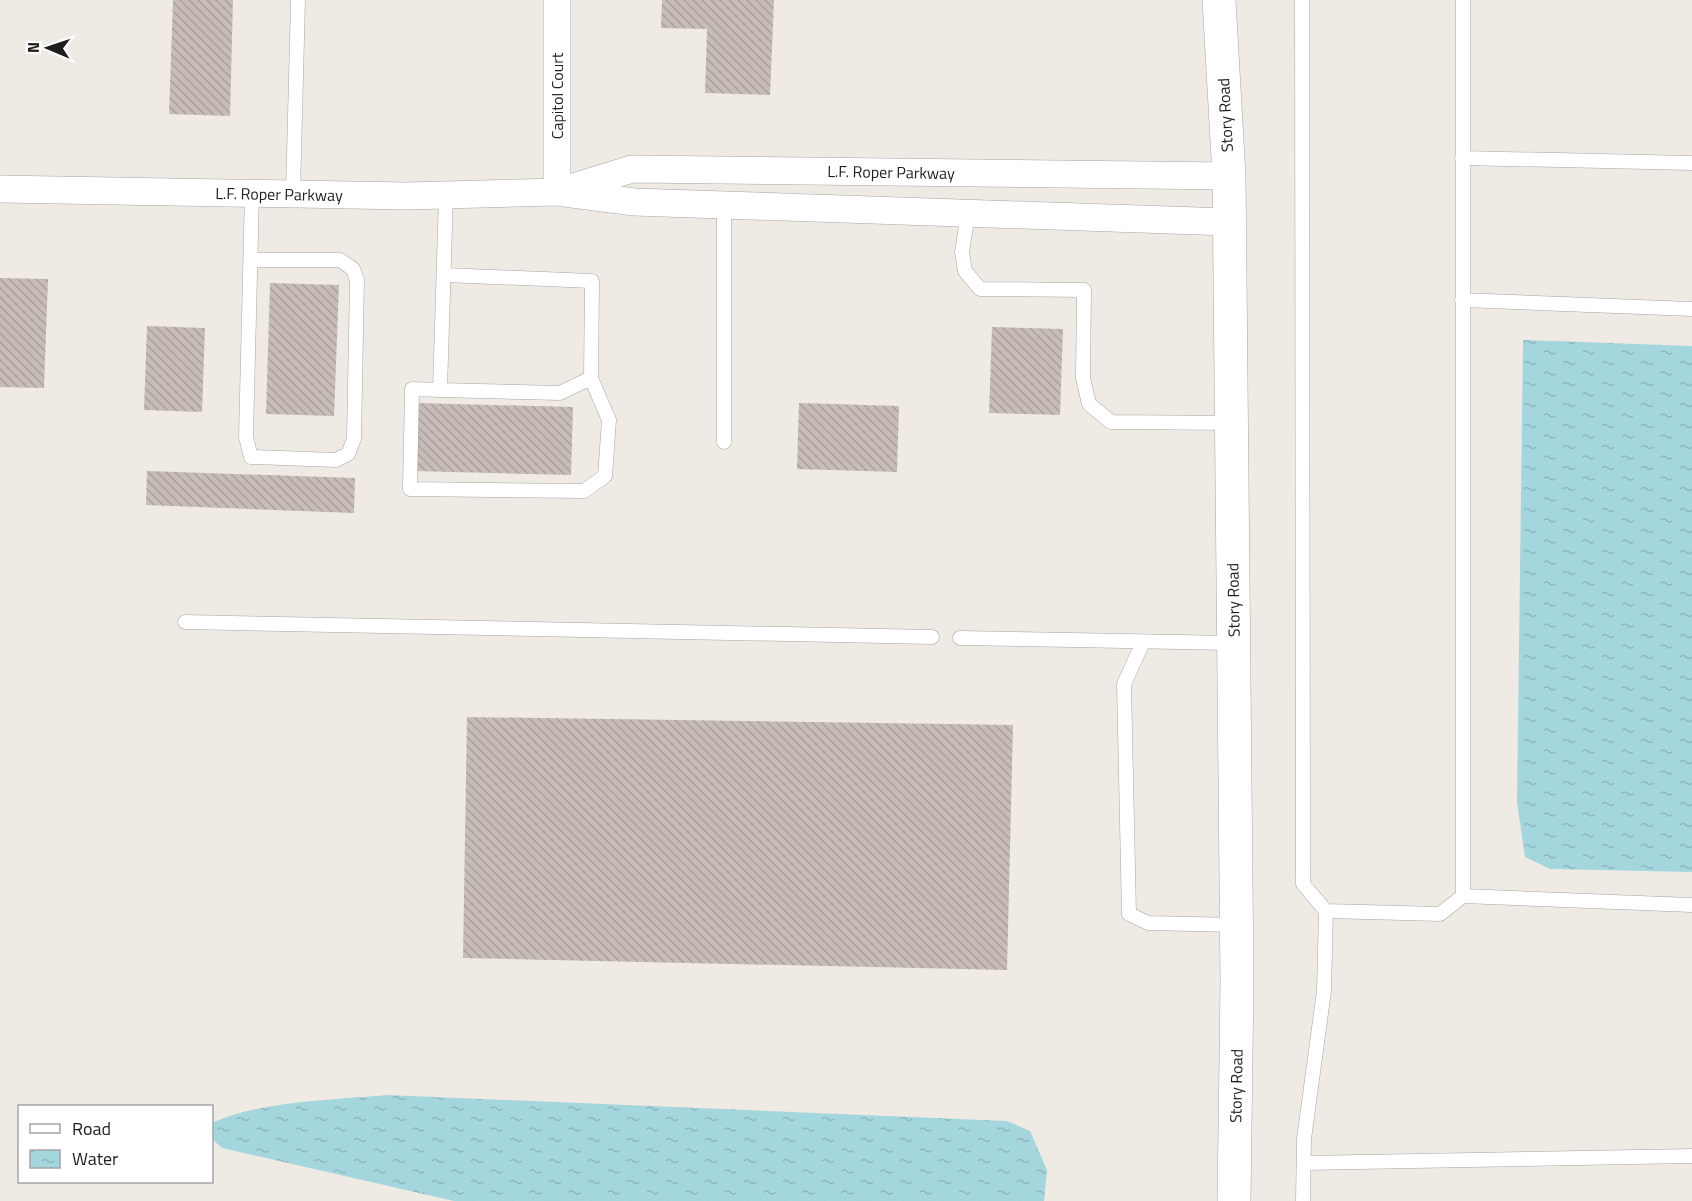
<svg xmlns="http://www.w3.org/2000/svg" width="1692" height="1201" viewBox="0 0 1692 1201" font-family="'Titillium Web',sans-serif">
<defs>
<pattern id="water-ripples" width="26" height="14" patternUnits="userSpaceOnUse" patternTransform="scale(1.5)"><rect width="26" height="14" fill="#a4d6dd"/><path d="M2 4q2-2 4 0t4 0M15 11q2-2 4 0t4 0" fill="none" stroke="#8db7bd"/></pattern>
<pattern id="building-back-hatch" width="6" height="6" patternUnits="userSpaceOnUse" patternTransform="scale(1.5)"><rect width="6" height="6" fill="#c7bcb7"/><path d="M-1 5l2 2M0 0l6 6M5-1l2 2" fill="none" stroke="#aaa19d"/></pattern>
</defs>
<rect width="100%" height="100%" fill="#efeae4"/>
<path fill="url(#water-ripples)" d="M1523,340L1692,346V872L1550,869L1525,857L1517,802Z
M387,1095L1007,1121L1030,1131L1047,1170L1044,1201H454L222,1148L212,1139V1123C259,1101 334,1100 387,1095Z"/>
<path fill="url(#building-back-hatch)" d="M173,0H233L230,116L169,114Z
M662,0H774L770,95L705,93L707,29L661,28Z
M0,278L48,279L44,388L0,387Z
M270,283L339,285L334,416L266,414Z
M147,326L205,328L202,412L144,410Z
M992,327L1063,329L1060,415L989,413Z
M416,403L573,407L571,475L414,471Z
M799,403L899,406L897,472L797,469Z
M147,471L355,478L354,513L146,505Z
M467,717L1013,725L1007,970L463,958Z"/>
<g fill="none" stroke-linecap="round" stroke-linejoin="round">
<defs>
<path id="service" d="M1302,0L1303,884L1326,911L1324,991L1304,1139L1303,1201
M1462,158L1692,163
M293,194L298,0
M724,205V442
M968,213L962,252L965,271L980,289L1084,290L1083,378L1089,404L1111,422L1231,423
M252,260H340L353,269L357,280L354,439L348,454L336,460L251,457L246,437L252,193
M445,275L592,281L591,378L609,420L605,476L584,491L410,489L412,389L440,390L446,195
M1462,300L1692,309
M440,390L560,393L591,378
M185,622L932,637
M960,638L1233,643
M1143,642L1124,684L1129,914L1148,923L1237,925
M1463,896L1692,905
M1326,911L1440,914L1463,896V0
M1304,1163L1692,1156"/>
<path id="minor" d="M557,0V192
M0,189L407,196L557,192L634,202L1228,222
M564,190L632,169L1229,176"/>
<path id="tertiary" d="M1219,0L1229,176L1237,983L1234,1201"/>
</defs>
<use href="#service" stroke="#a5a5a5" stroke-width="15"/>
<use href="#minor" stroke="#a5a5a5" stroke-width="28"/>
<use href="#tertiary" stroke="#a5a5a5" stroke-width="34"/>
<use href="#service" stroke="#fff" stroke-width="14"/>
<use href="#minor" stroke="#fff" stroke-width="27"/>
<use href="#tertiary" stroke="#fff" stroke-width="33"/>
</g>
<g text-anchor="middle" dominant-baseline="central" stroke-width="5" stroke-linejoin="round" paint-order="stroke">
<g font-size="16" fill="#1e1e1e" stroke="#fff">
<text transform="translate(557 96) rotate(-90)">Capitol Court</text>
<text transform="translate(1225 115) rotate(-93)">Story Road</text>
<text transform="translate(891 172) rotate(1)">L.F. Roper Parkway</text>
<text transform="translate(279 194) rotate(1)">L.F. Roper Parkway</text>
<text transform="translate(1233 600) rotate(-91)">Story Road</text>
<text transform="translate(1236 1086) rotate(-89)">Story Road</text>
</g>
</g>
<rect x="18" y="1105" width="195" height="78" fill="#ffffff" stroke="#a5a5a5" stroke-width="1.5"/>
<rect x="30" y="1124" width="30" height="9" fill="#ffffff" stroke="#a5a5a5" stroke-width="1.5"/>
<text x="72" y="1135" font-size="18" fill="#1e1e1e">Road</text>
<rect x="30" y="1150" width="30" height="18" fill="url(#water-ripples)" stroke="#a5a5a5" stroke-width="1.5"/>
<text x="72" y="1165" font-size="18" fill="#1e1e1e">Water</text>
<g transform="translate(48 48) rotate(272)" stroke="#ffffff" stroke-width="4.5" paint-order="stroke">
<path d="M0-4.5L10 22L0 15L-10 22Z" fill="#1e1e1e"/>
<text y="-9" font-size="16" font-weight="bold" text-anchor="middle" fill="#1e1e1e">N</text>
</g>
</svg>
